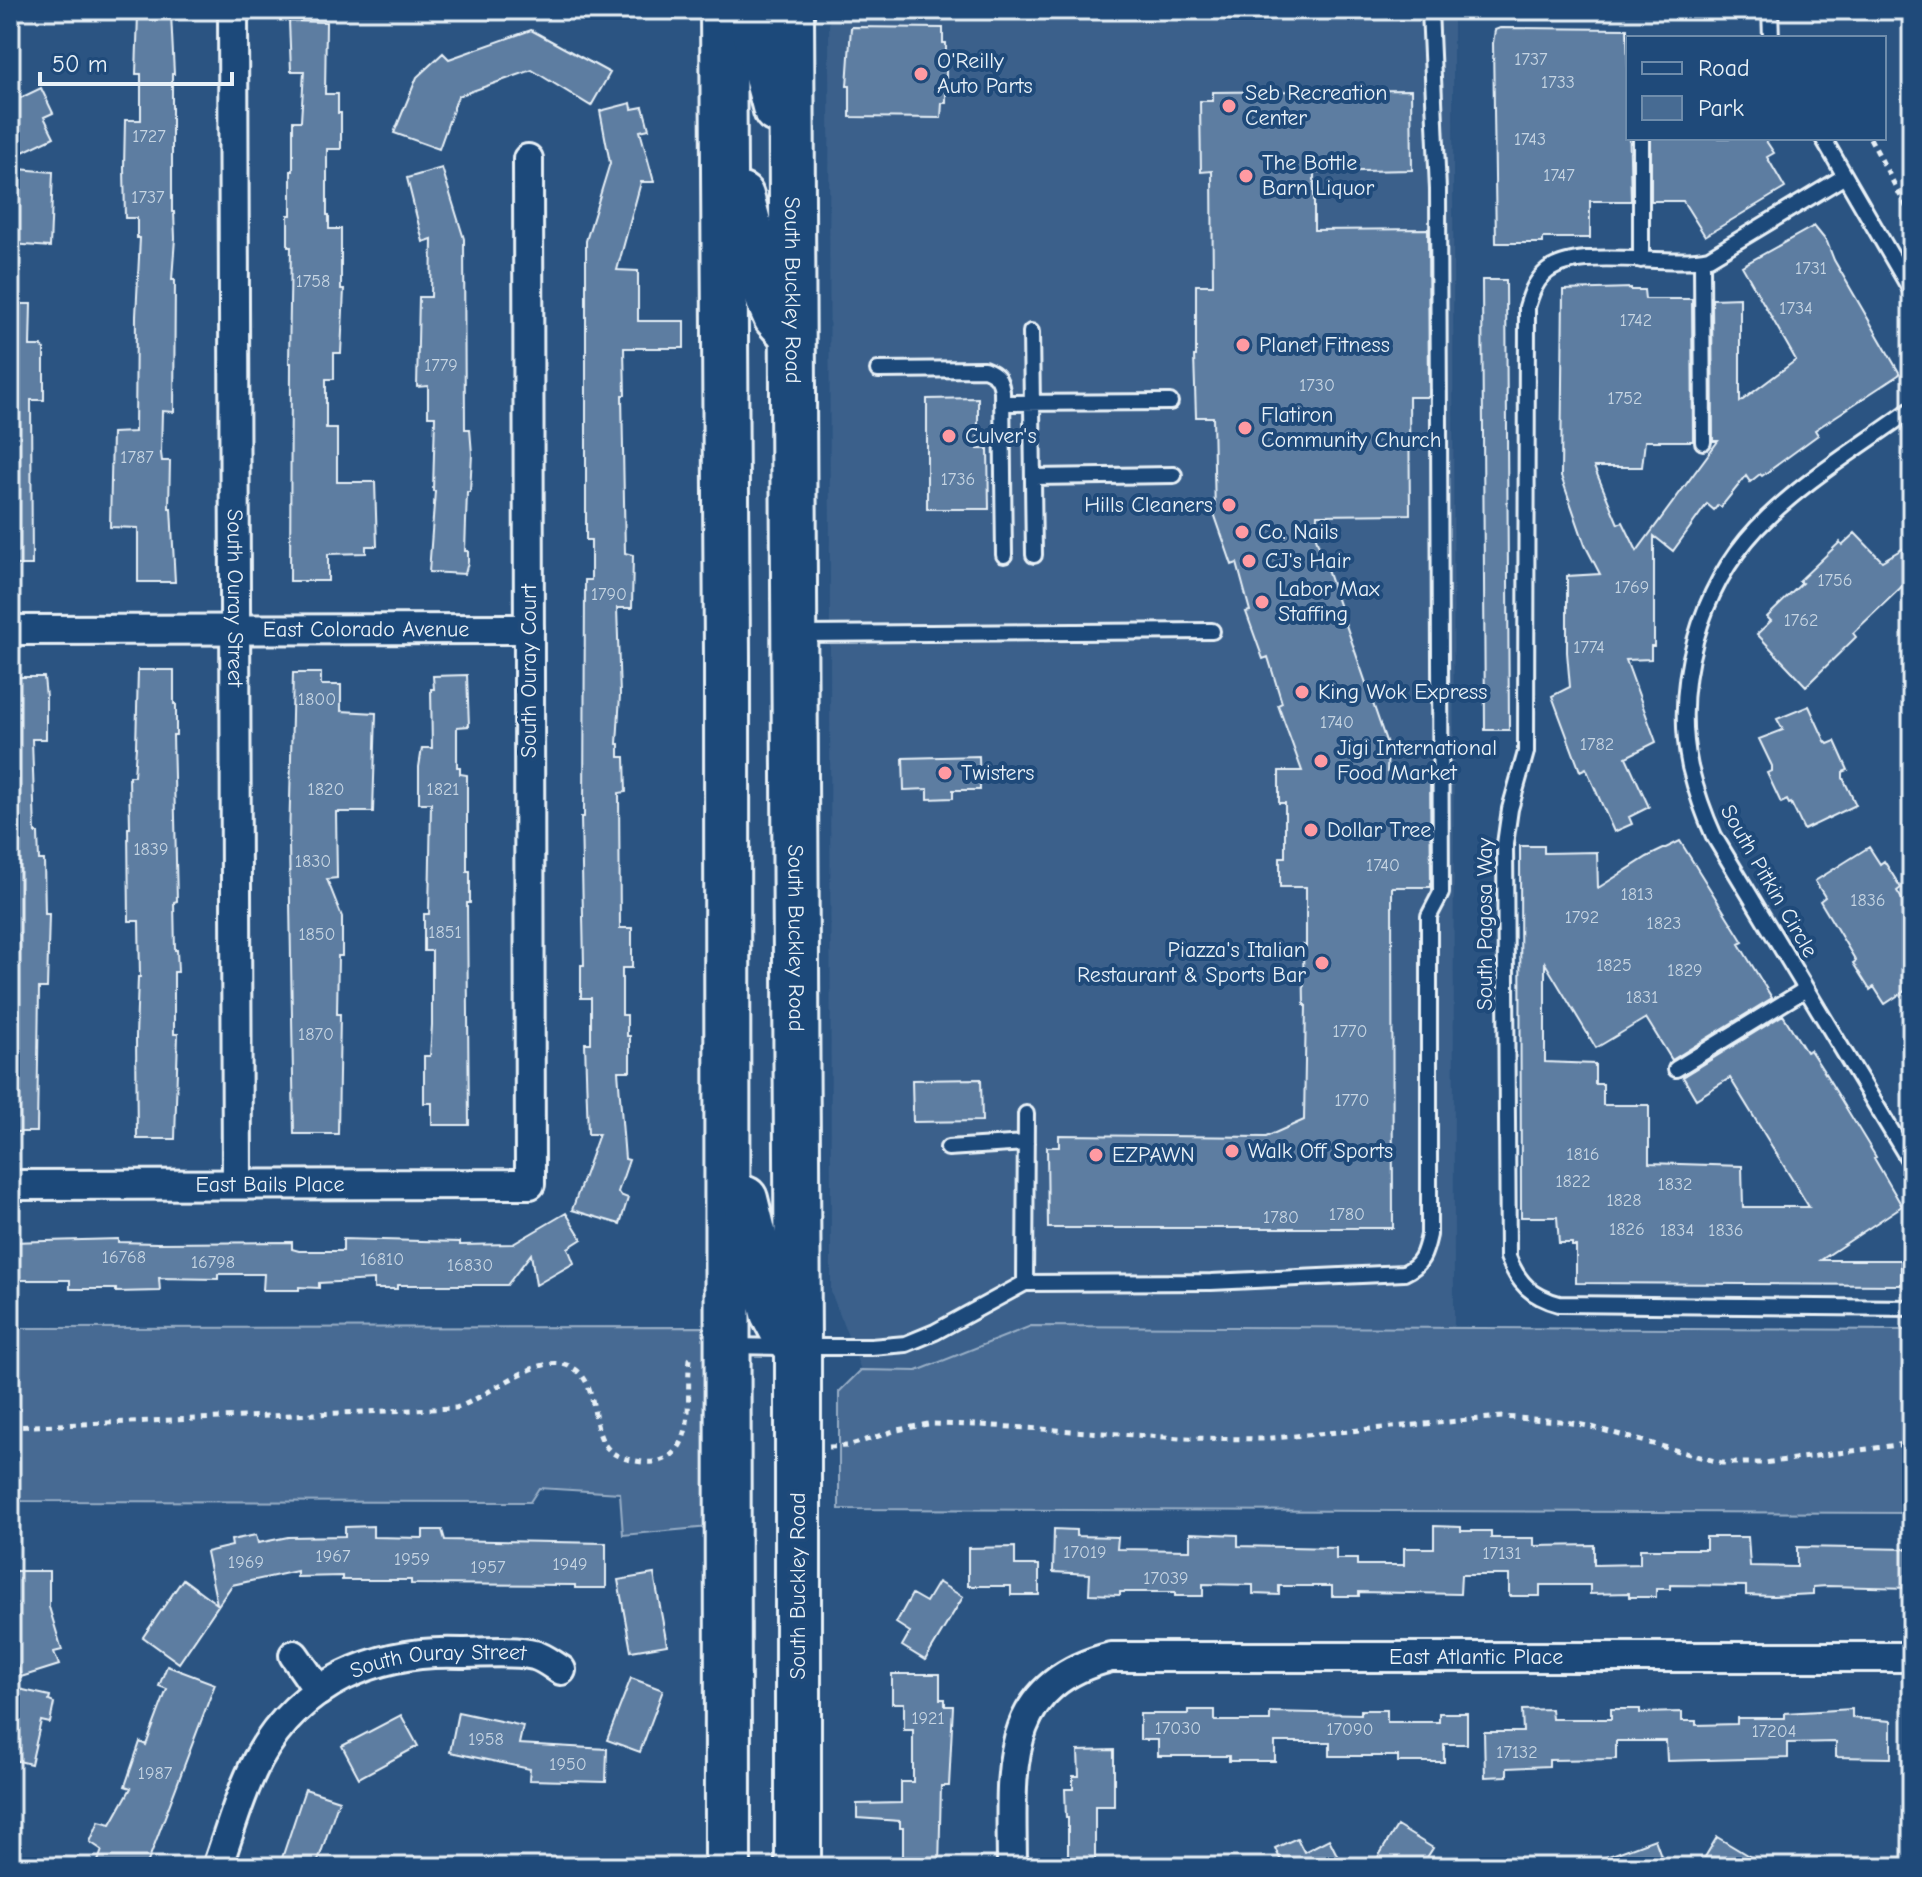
<svg xmlns="http://www.w3.org/2000/svg" width="1922" height="1877" viewBox="0 0 1922 1877" font-family="'Comic Neue',sans-serif">
<rect width="100%" height="100%" fill="#2b5482"/>
<filter id="ink" filterUnits="userSpaceOnUse"><feTurbulence type="fractalNoise" baseFrequency=".0125" numOctaves="2"/><feDisplacementMap in="SourceGraphic" scale="16" xChannelSelector="R" yChannelSelector="G"/><feConvolveMatrix kernelMatrix="1 2 1 2 8 2 1 2 1" color-interpolation-filters="sRGB"/></filter>
<g filter="url(#ink)">
<path fill="#3a608b" d="M829,10H1453L1454,1327L1031,1326L917,1371L861,1370L831,1292Z"/>
<path fill="#476b93" stroke="#98aec6" stroke-width="2" d="M1031,1326L1912,1330V1513L839,1509V1392L861,1370L917,1371Z
M710,1327L709,1527L623,1535L620,1493L539,1488L530,1502L10,1501V1328Z"/>
<path fill="#5d7da1" stroke="#e8f1f8" stroke-width="2" d="M138,14H171L174,74H172V212H174L175,238L172,280H175L174,412L162,411L161,453L162,461H170L169,508H171L175,582H138V528L110,527L112,433L135,432L136,316L140,238H137V218H125L124,168L125,120H141V74H136Z
M289,21L326,22L325,94H338V113H341V149H327V215H329V229H341V289H344L341,353H334V379H326V428H337V482H375L377,546H366V553L328,554V581H290L291,363H289L291,247H288V215H291V171H293V121H301L304,71H291Z
M851,27L943,28V43H946V103H942L941,118L850,117V86H847Z
M1500,28L1627,29L1631,201H1590V238H1543V243H1496L1493,43L1495,30Z
M531,30L610,73L591,106L532,70L458,96L439,149L394,133L417,77L443,53L449,59Z
M41,88L53,113L44,117L54,137L23,152L10,122V103Z
M1411,90L1412,170L1314,172V230L1428,229L1429,397H1409L1410,514L1317,515L1316,538L1388,747L1387,772H1430L1431,887H1392L1393,1228H1048L1047,1147H1059V1135L1266,1137L1304,1120L1306,1005H1304L1303,945L1306,946V887H1280V857H1285V803H1279V771H1302L1278,705L1282,703L1268,657L1263,659L1246,612L1250,611L1237,563L1232,565L1215,516L1213,417H1196L1194,356H1196V285H1213L1212,171L1201,172L1200,101H1213V92Z
M631,103L632,109L643,107L649,129L640,131L654,182H641L617,270L638,271V321H684V348H624L625,395H622L625,553L633,555L632,608H617L620,695L617,744H619V757H625L626,792L619,793L620,928H632V968H622V1015H627V1036H630V1071H618L625,1159L629,1160L618,1192L620,1195L628,1198L620,1224L572,1210L599,1134H588L585,1043H591V998H581V965H584L581,817H584L585,580H591V540H586V241L610,163L600,111Z
M1651,138H1764L1774,153L1767,157L1785,188L1705,236L1683,201H1651Z
M442,168L464,239L465,429H470L472,454L470,492H467L465,551H468V562L465,574L429,572L435,491H433L435,416H428V386L417,387L419,297H431L432,239L423,242L407,178Z
M18,169L53,172L50,247L12,244Z
M1814,226L1827,242L1834,260L1900,374L1815,430L1818,435L1762,476L1760,474L1750,482L1746,476L1721,507L1718,505L1714,510L1707,504L1673,551L1654,536V646H1651V659L1626,660L1656,742L1626,757L1649,807L1629,817L1632,824L1614,832L1586,768L1580,771L1552,696L1570,687L1567,652V576L1600,574L1585,545L1561,476L1563,290L1631,288V290H1644L1645,299H1692L1693,441H1645L1642,467H1594L1618,524L1623,522L1637,551L1718,441H1713L1712,299L1740,298V402L1796,360L1742,266Z
M1482,280H1506L1509,730H1485Z
M10,304H31L30,346H42L44,349V400H31L32,565H10Z
M978,398V449H988L989,509H927V399Z
M1855,533L1882,561L1912,543V577L1853,633L1856,637L1806,686L1757,634L1771,621L1767,617L1802,583L1799,581L1840,542L1842,545Z
M138,670H174V704H176V735H173L177,901L174,902L175,950H177L178,972H174V1034H178L175,1139H137L136,1037L138,977H140L139,921H129L128,828H130L129,776H134L136,747Z
M293,673H321V685H341V711L376,713L373,812H336L337,878L327,879L342,917V956H338L337,1014H340L338,1134H294L289,843Z
M467,675L469,726L457,727V767H460V774L467,775V871H470V903H467L469,1125H432V1103H424V1056H430L432,1025V951H424V914H429L431,803H419V767L422,748H432L431,689H434L433,676Z
M10,677H44L46,697V739H32L35,833H38L39,860H44L45,914H49L47,988H39L37,1132H10Z
M1809,706L1825,741L1828,744L1835,741L1848,770L1843,772V778L1856,805L1804,830L1791,803L1789,804L1787,800L1781,803L1767,773L1772,771V766L1759,739L1783,730L1777,719Z
M979,756L980,790H953V798L928,799V789L904,790L903,758Z
M1680,841L1743,942L1739,944L1772,998L1672,1060L1646,1018L1596,1048L1545,963V1062L1595,1064V1084H1603V1105H1649V1163L1742,1166L1743,1207H1809L1730,1078L1696,1099L1683,1077L1783,1015L1806,1052L1810,1050L1823,1070L1876,1157L1874,1158L1902,1206L1821,1260H1901V1285L1576,1283V1246H1572V1243H1559L1557,1217H1521L1520,846H1544V853L1597,852L1598,888L1647,857Z
M1869,847L1880,864L1884,861L1901,888L1897,891L1907,907L1904,910L1912,923V986L1885,1004L1874,987L1870,990L1853,963L1856,961L1820,901L1825,897L1815,881Z
M981,1079L982,1121L913,1122L912,1080Z
M566,1213L582,1239L568,1248L574,1263L536,1285L531,1254L507,1285H397V1289H374V1280L319,1283V1288L299,1287V1290H263L264,1274H218V1279L159,1278L160,1291L116,1292V1289H70V1280H10V1242L118,1239V1242L157,1243L292,1242V1249L299,1251H343V1239L460,1242V1245L513,1244Z
M373,1526V1537L423,1538V1530H442L445,1540L606,1543V1588H575V1585L411,1584V1580H342V1576L297,1577V1571L232,1585L179,1663L143,1637L183,1579L217,1604L206,1552L232,1546L231,1540L256,1535L258,1543L288,1537L345,1536V1527Z
M1434,1526L1461,1527V1531H1491V1538H1534V1546L1594,1545V1565L1640,1564V1549H1706V1537H1748L1750,1566L1797,1567V1547L1910,1549L1912,1588L1827,1586L1813,1587V1594L1773,1596L1746,1595V1586L1670,1585V1589H1656V1597H1629V1593L1590,1594V1585H1540V1596H1509V1575H1461L1460,1594L1359,1592V1596H1332V1586H1279V1595L1253,1594V1585L1203,1584V1596H1175V1592H1120V1595L1089,1594L1090,1574L1053,1572L1054,1529L1076,1530V1536L1118,1537L1117,1549L1190,1550V1533L1238,1535V1546L1336,1548V1559H1357V1565H1404V1548H1434Z
M1015,1547V1565H1039V1595H1011V1586H968V1548Z
M10,1571H49V1607L62,1650L54,1652L59,1665L21,1677L10,1643Z
M654,1574L667,1645L631,1651L618,1580Z
M938,1582L963,1597L925,1660L902,1646L910,1632L896,1623L912,1594L926,1602Z
M167,1666L215,1684L146,1867H96L102,1850L90,1842L99,1821L111,1824L131,1788L125,1786L140,1742L146,1745L167,1689L159,1686Z
M892,1674H940V1699H945V1706H953L949,1786H941L939,1867H903V1828H900V1821L857,1818V1804L901,1803V1782H913V1730H904V1703H892Z
M631,1678L663,1690L640,1752L607,1740Z
M10,1687L50,1696L49,1701L54,1703L50,1723L41,1721L31,1764L10,1759Z
M1551,1709L1552,1719H1611V1709H1640V1713L1682,1712V1721H1696V1725L1737,1724V1718H1785V1713L1852,1709V1718L1891,1721V1758L1836,1757V1742L1788,1743V1758L1667,1761L1666,1741H1616V1759L1549,1760V1766L1507,1768V1776L1485,1777L1484,1732H1523L1522,1710Z
M1188,1710H1215V1721H1270V1712L1361,1714V1710H1387V1722H1439V1713H1467V1744H1444V1762H1398V1756H1330V1742H1275V1761H1229V1756H1158V1740H1140V1714H1188Z
M458,1712L523,1726L519,1744L607,1749L606,1782L529,1780L530,1769L450,1752Z
M401,1715L418,1746L359,1778L342,1746Z
M1114,1750V1806H1095V1867H1068V1818H1066L1065,1789H1073V1776H1079L1078,1751Z
M305,1789L339,1800L316,1867L282,1858Z
M1397,1826L1433,1848L1421,1867H1372Z
M1717,1837L1767,1867H1699Z
M1297,1838L1304,1852L1329,1839L1343,1867H1275L1282,1863L1275,1848Z
M1655,1839L1665,1867H1585L1584,1865Z"/>
<g fill="none" stroke-linecap="round" stroke-linejoin="round">
<defs>
<path id="lane" d="M1770,10L1771,38
M1641,138V260
M1823,138L1912,292
M1845,176L1709,258C1666,268 1574,244 1544,274C1534,284 1531,294 1527,307L1526,752L1510,809L1505,844L1508,1257C1518,1283 1532,1297 1559,1304L1912,1308
M1702,260L1703,442
M1031,332L1034,555
M878,370L984,369C997,374 1000,378 1002,391L1004,555
M1002,403L1170,402
M1912,409C1860,447 1801,482 1757,528C1699,590 1673,685 1690,767C1696,791 1704,814 1714,836L1912,1165
M1033,477L1174,475
M800,634L1212,631
M1676,1069L1806,989
M948,1148L1026,1143
M1025,1283L1026,1114
M732,1346L784,1347
M804,1347H871L906,1344L935,1332L1025,1283L1211,1282L1404,1273C1422,1265 1425,1253 1429,1235V916L1441,893L1438,190L1430,10"/>
<g id="street">
<path id="s1" d="M233,10L237,1184"/>
<path id="s2" d="M10,630L529,629"/>
<path id="s3" d="M10,1185L530,1184L528,159"/>
<path d="M294,1655L319,1691"/>
<path id="s4" d="M217,1867C230,1831 240,1793 258,1759C301,1682 377,1649 462,1653C483,1653 514,1650 534,1655C543,1657 553,1665 561,1670"/>
<path id="s5" d="M1012,1867C1012,1775 998,1685 1111,1657H1912"/>
</g>
<g id="primary">
<path d="M723,10L727,656L728,1867"/>
<path d="M749,10L776,110"/>
<path id="s6" d="M791,10L798,1347V1867"/>
<path d="M741,196L769,301L776,317L787,329"/>
<path d="M745,1199L773,1313L782,1330L794,1343"/>
</g>
</defs>
<use href="#lane" stroke="#e8f1f8" stroke-width="20"/>
<use href="#street" stroke="#e8f1f8" stroke-width="34"/>
<use href="#primary" stroke="#e8f1f8" stroke-width="50"/>
<path stroke="#e8f1f8" stroke-width="5" stroke-dasharray="6 6" stroke-linecap="butt" d="M1870,138L1912,218
M10,1427L456,1408C485,1398 533,1358 562,1364C601,1372 588,1420 605,1445C613,1457 628,1460 642,1462C697,1467 687,1405 689,1369L690,1359L693,1357
M829,1447L848,1446L897,1430L928,1424L980,1425L1180,1438L1262,1439L1502,1417L1560,1421L1588,1426L1722,1463H1764L1912,1443"/>
<use href="#lane" stroke="#1f4a7a" stroke-width="14"/>
<use href="#street" stroke="#1f4a7a" stroke-width="28"/>
<use href="#primary" stroke="#1f4a7a" stroke-width="44"/>
</g>
</g>
<g fill="#ff9aa2" stroke="#1f4a7a" stroke-width="3">
<circle cx="921" cy="74" r="8"/>
<circle cx="1229" cy="106" r="8"/>
<circle cx="1246" cy="176" r="8"/>
<circle cx="1243" cy="345" r="8"/>
<circle cx="1245" cy="428" r="8"/>
<circle cx="949" cy="436" r="8"/>
<circle cx="1229" cy="505" r="8"/>
<circle cx="1242" cy="532" r="8"/>
<circle cx="1249" cy="561" r="8"/>
<circle cx="1262" cy="602" r="8"/>
<circle cx="1302" cy="692" r="8"/>
<circle cx="1321" cy="761" r="8"/>
<circle cx="945" cy="773" r="8"/>
<circle cx="1311" cy="830" r="8"/>
<circle cx="1322" cy="963" r="8"/>
<circle cx="1232" cy="1151" r="8"/>
<circle cx="1096" cy="1155" r="8"/>
</g>
<g text-anchor="middle" dominant-baseline="central" stroke-width="8" stroke-linejoin="round" paint-order="stroke">
<g font-size="18" fill="#c5d4e2">
<text x="1531" y="59">1737</text>
<text x="1558" y="82">1733</text>
<text x="149" y="136">1727</text>
<text x="1530" y="139">1743</text>
<text x="1559" y="175">1747</text>
<text x="148" y="197">1737</text>
<text x="1811" y="268">1731</text>
<text x="313" y="281">1758</text>
<text x="1796" y="308">1734</text>
<text x="1636" y="320">1742</text>
<text x="441" y="365">1779</text>
<text x="1317" y="385">1730</text>
<text x="1625" y="398">1752</text>
<text x="137" y="457">1787</text>
<text x="958" y="479">1736</text>
<text x="1835" y="580">1756</text>
<text x="1632" y="587">1769</text>
<text x="609" y="594">1790</text>
<text x="1801" y="620">1762</text>
<text x="1589" y="647">1774</text>
<text x="317" y="699">1800</text>
<text x="1337" y="722">1740</text>
<text x="1597" y="744">1782</text>
<text x="326" y="789">1820</text>
<text x="443" y="789">1821</text>
<text x="151" y="849">1839</text>
<text x="313" y="861">1830</text>
<text x="1383" y="865">1740</text>
<text x="1637" y="894">1813</text>
<text x="1868" y="900">1836</text>
<text x="1582" y="917">1792</text>
<text x="1664" y="923">1823</text>
<text x="445" y="932">1851</text>
<text x="317" y="934">1850</text>
<text x="1614" y="965">1825</text>
<text x="1685" y="970">1829</text>
<text x="1642" y="997">1831</text>
<text x="1350" y="1031">1770</text>
<text x="316" y="1034">1870</text>
<text x="1352" y="1100">1770</text>
<text x="1583" y="1154">1816</text>
<text x="1573" y="1181">1822</text>
<text x="1675" y="1184">1832</text>
<text x="1624" y="1200">1828</text>
<text x="1347" y="1214">1780</text>
<text x="1281" y="1217">1780</text>
<text x="1627" y="1229">1826</text>
<text x="1677" y="1230">1834</text>
<text x="1726" y="1230">1836</text>
<text x="124" y="1257">16768</text>
<text x="382" y="1259">16810</text>
<text x="213" y="1262">16798</text>
<text x="470" y="1265">16830</text>
<text x="1085" y="1552">17019</text>
<text x="1502" y="1553">17131</text>
<text x="333" y="1556">1967</text>
<text x="412" y="1559">1959</text>
<text x="246" y="1562">1969</text>
<text x="570" y="1564">1949</text>
<text x="488" y="1567">1957</text>
<text x="1166" y="1578">17039</text>
<text x="928" y="1718">1921</text>
<text x="1178" y="1728">17030</text>
<text x="1350" y="1729">17090</text>
<text x="1774" y="1731">17204</text>
<text x="486" y="1739">1958</text>
<text x="1517" y="1752">17132</text>
<text x="568" y="1764">1950</text>
<text x="155" y="1773">1987</text>
</g>
<g font-size="22" fill="#e8f1f8" stroke="#1f4a7a" text-anchor="start">
<text x="937" y="61">O'Reilly<tspan x="937" dy="25">Auto Parts</tspan></text>
<text x="1245" y="93">Seb Recreation<tspan x="1245" dy="25">Center</tspan></text>
<text x="1262" y="163">The Bottle<tspan x="1262" dy="25">Barn Liquor</tspan></text>
<text x="1259" y="345">Planet Fitness</text>
<text x="1261" y="415">Flatiron<tspan x="1261" dy="25">Community Church</tspan></text>
<text x="965" y="436">Culver's</text>
<text x="1213" y="505" text-anchor="end">Hills Cleaners</text>
<text x="1258" y="532">Co. Nails</text>
<text x="1265" y="561">CJ's Hair</text>
<text x="1278" y="589">Labor Max<tspan x="1278" dy="25">Staffing</tspan></text>
<text x="1318" y="692">King Wok Express</text>
<text x="1337" y="748">Jigi International<tspan x="1337" dy="25">Food Market</tspan></text>
<text x="961" y="773">Twisters</text>
<text x="1327" y="830">Dollar Tree</text>
<text x="1306" y="950" text-anchor="end">Piazza's Italian<tspan x="1306" dy="25">Restaurant &amp; Sports Bar</tspan></text>
<text x="1248" y="1151">Walk Off Sports</text>
<text x="1112" y="1155">EZPAWN</text>
</g>
<g font-size="22" fill="#e8f1f8" stroke="#1f4a7a">
<text stroke="none"><textPath href="#s6" startOffset="280">South Buckley Road</textPath></text>
<text stroke="none"><textPath href="#s1" startOffset="588">South Ouray Street</textPath></text>
<text stroke="none"><textPath href="#s2" startOffset="356">East Colorado Avenue</textPath></text>
<text transform="translate(529 671) rotate(-90)">South Ouray Court</text>
<text transform="translate(1769 881) rotate(60)">South Pitkin Circle</text>
<text transform="translate(1485 924) rotate(-90)">South Pagosa Way</text>
<text stroke="none"><textPath href="#s6" startOffset="928">South Buckley Road</textPath></text>
<text stroke="none"><textPath href="#s3" startOffset="260">East Bails Place</textPath></text>
<text transform="translate(798 1586) rotate(-90)">South Buckley Road</text>
<text stroke="none"><textPath href="#s5" startOffset="624">East Atlantic Place</textPath></text>
<text stroke="none"><textPath href="#s4" startOffset="334">South Ouray Street</textPath></text>
</g>
</g>
<rect width="1922" height="1877" fill="none" stroke="#1f4a7a" stroke-width="40"/>
<rect x="20" y="20" width="1882" height="1837" fill="none" stroke="#e8f1f8" stroke-width="3" filter="url(#ink)"/>
<rect x="1626" y="36" width="260" height="104" fill="#1f4a7a" stroke="#6f8dac" stroke-width="2"/>
<rect x="1642" y="62" width="40" height="12" fill="#1f4a7a" stroke="#6f8dac" stroke-width="2"/>
<text x="1698" y="76" font-size="24" fill="#e8f1f8">Road</text>
<rect x="1642" y="96" width="40" height="24" fill="#476b93" stroke="#6f8dac" stroke-width="2"/>
<text x="1698" y="116" font-size="24" fill="#e8f1f8">Park</text>
<path d="M40 72v12h192v-12" fill="none" stroke="#e8f1f8" stroke-width="4"/>
<text x="52" y="72" font-size="24" fill="#e8f1f8" stroke="#1f4a7a" stroke-width="6" paint-order="stroke">50 m</text>
</svg>
